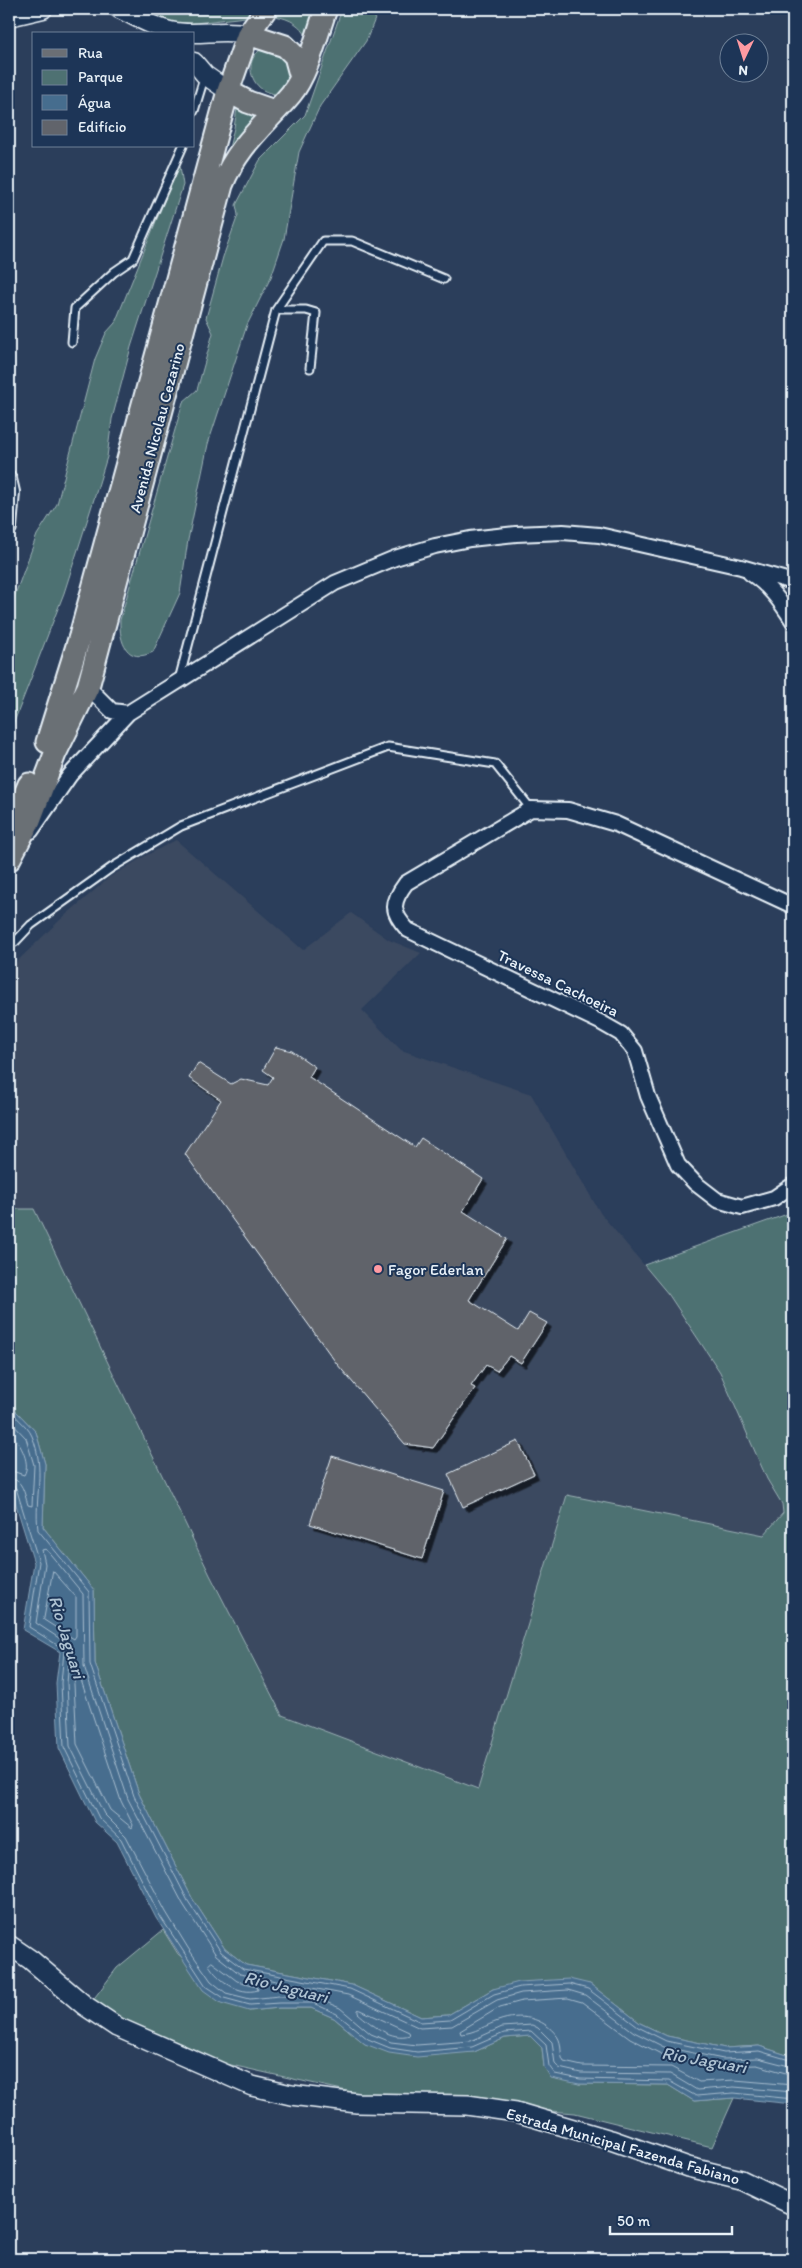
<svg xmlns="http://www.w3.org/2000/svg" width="802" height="2268" viewBox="0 0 802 2268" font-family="Itim,sans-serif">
<defs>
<filter id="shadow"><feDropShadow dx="4.5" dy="4.5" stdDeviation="0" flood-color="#0009"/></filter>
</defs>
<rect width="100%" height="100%" fill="#2b3e5b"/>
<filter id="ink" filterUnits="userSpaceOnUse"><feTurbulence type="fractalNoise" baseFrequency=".02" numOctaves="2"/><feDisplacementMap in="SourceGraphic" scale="10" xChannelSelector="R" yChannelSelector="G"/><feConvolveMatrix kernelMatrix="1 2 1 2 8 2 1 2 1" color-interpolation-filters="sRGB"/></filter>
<g filter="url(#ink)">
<path fill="#3b4960" d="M176,840L303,950L351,913L389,940L421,953L362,1010L401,1050L531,1094L601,1214L669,1295L720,1372L767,1479L782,1505L783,1513L764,1535L567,1496L478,1789L282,1715L210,1575L34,1209H9V969L60,920L110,877L145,856Z"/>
<path fill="#4e7172" stroke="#9bb1b5" d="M143,9H260L254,16L178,25Z
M280,9H316L308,39C301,25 291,19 275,16Z
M342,9H379L366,41L320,106L299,152L284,239L271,277L247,325L208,444L188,540L180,593L153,652C127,665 119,642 120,620L183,402L197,390L213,333L206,318L223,257L238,215L236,205L260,160L305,115Z
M272,46L297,72L280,94C247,96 239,50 272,46Z
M238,102L259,111L227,156L234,128Z
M180,166L183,185L131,347L112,419L107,457L94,499L64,593L9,735V611L37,535L57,504L95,359L106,333L115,323L169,189Z
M9,1209H34L210,1575L282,1715L478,1789L567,1495L764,1535L783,1513L782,1504L767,1479L720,1372L669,1295L644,1265L793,1212V2057L759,2046L725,2048L667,2036L640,2023L590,1984L493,1989L448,2015L421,2017L352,1985L246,1965L225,1949L192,1898L139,1794L95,1663L94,1590L43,1527L45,1464L36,1432L16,1411L9,1390Z
M163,1930L178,1954L249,2011L279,2008H311L334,2018L365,2044L474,2052L505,2038L530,2036L542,2048L544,2067L579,2084L668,2085L694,2101L734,2098L712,2147L575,2113L369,2096L191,2056L89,2005L117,1968Z"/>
<path fill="#466d8e" stroke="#87a2b8" d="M9,1390L16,1411L36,1432L45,1464L43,1527L94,1590L95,1663L139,1794L192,1898L225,1949L246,1965L352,1985L421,2017L448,2015L493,1989L519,1982L569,1979L590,1984L640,2023L667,2036L725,2048L759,2046L793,2057V2104L734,2098L694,2101L668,2085L579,2084L551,2078L544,2067L542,2048L530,2036L505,2038L474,2052L417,2057L389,2053L365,2044L334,2018L311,2008H279L249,2011L221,2003L203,1990L156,1918L117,1842L95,1822L59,1748L56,1683L60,1652L23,1630L34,1563L9,1482Z"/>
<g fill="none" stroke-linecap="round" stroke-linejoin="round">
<path stroke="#a7bcce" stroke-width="1" d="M9,1405C13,1418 27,1424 32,1436C46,1470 34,1496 38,1530L89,1592L90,1664L134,1796L188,1901L221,1952L243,1969L350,1989L421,2022L450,2020L494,1994L520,1987L569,1984L588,1989L638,2027L666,2041L724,2053L759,2051L793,2061
M9,1420L26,1438L34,1465L32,1506L28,1505C24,1493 23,1479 9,1478
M9,1430C18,1440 32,1462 24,1475L9,1470
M9,1484L16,1488L39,1562L29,1627L62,1648L64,1651L61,1683L64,1747L99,1818L121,1839L160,1916L206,1986L224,1998L250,2005L279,2003H313L337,2014L368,2039L390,2048L417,2052L472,2047L504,2033L531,2031L546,2045L549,2066L555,2074L580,2079L669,2081L696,2096L734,2093L793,2099
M53,1571L76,1597V1636L74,1639L44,1620Z
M77,1676L80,1677L121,1801L133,1825L132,1828L110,1810L77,1744L74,1684Z
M212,1962L237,1981L257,1986L258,1990C239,1996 218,1980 209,1965Z
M361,2010L409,2032L410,2035C391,2041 372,2025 358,2013V2010Z
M793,2067L758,2058L723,2059L664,2047L634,2032L585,1995L568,1990L521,1993L497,2000L452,2026L420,2028L348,1995L240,1974L216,1955L183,1904L128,1799L84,1666L83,1594L46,1549L42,1550L45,1564L36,1623L65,1642L70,1649L67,1683L70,1746L104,1814L126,1836L166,1912L188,1948L211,1981L226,1993L250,1999L279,1996L314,1997L340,2008L371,2034L391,2042L417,2045L471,2041L502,2027L532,2025L538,2028L552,2042L555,2064L559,2068L581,2073L670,2074L697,2090L734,2087L793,2092
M793,2075L757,2065L722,2066L661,2054L630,2038L582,2002L568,1998L522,2001L500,2007L460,2031L461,2034C475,2033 486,2025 498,2021C520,2013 543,2017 557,2036C563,2044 559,2055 564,2062L582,2066L671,2067L699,2082L735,2080L793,2085"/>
</g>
<path fill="#61646b" stroke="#e8f1f8" filter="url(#shadow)" d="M276,1047L292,1051L315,1067L309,1077L415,1147L421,1138L483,1179L463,1211L507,1239L469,1300L518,1331L529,1313L547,1323L521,1363L509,1356L497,1371L486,1365L471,1386L475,1388L433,1448L405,1444L337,1364L185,1154L221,1100L189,1078L198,1063L231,1084L241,1079L268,1085L273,1077L263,1070Z
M518,1441L534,1474L463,1507L448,1474Z
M332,1456L444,1491L422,1559L310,1524Z"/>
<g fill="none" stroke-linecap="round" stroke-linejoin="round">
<defs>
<path id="service" d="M194,111L205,75
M276,310H306L316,313L310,368
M72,342L75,308L114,272L133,259L183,146
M179,680L276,310L323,241H352L444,279
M9,943L15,942L31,925L111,868L181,826L388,747L495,764L531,809"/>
<path id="minor" d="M9,479L12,492L9,528
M750,573C769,585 781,602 793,621
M88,687L112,711L128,713
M31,831L70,775L128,713L335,583L395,558L435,546L470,539L516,534L563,532L599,535L741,567L793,582
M793,906L616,824L568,810L531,809L406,883C391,903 391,912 408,930L600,1022L621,1034L635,1051L648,1096L678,1165L695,1183L717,1200L742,1207L774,1198L793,1185"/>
<path id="tertiary" d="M119,9C135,16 153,27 170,31C195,37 222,28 248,34
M9,17L43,9
M194,62L205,75L228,91"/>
<path id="secondary" d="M9,1945L31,1960L84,2005L117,2027L252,2086L291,2095L357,2103L467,2105L516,2112L611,2140L688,2167L741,2180L793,2205"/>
<path id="primary" d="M248,34L285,46L295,56L301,78
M228,91L248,102L274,111
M47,742L80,636L228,91L248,34L266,9
M9,826L15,817L29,784
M9,860L30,820L55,754L88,687L222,185C238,145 265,125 291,94C308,73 317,34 326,9"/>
</defs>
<use href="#service" stroke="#e8f1f8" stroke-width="11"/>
<use href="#minor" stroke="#e8f1f8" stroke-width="18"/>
<use href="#tertiary" stroke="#e8f1f8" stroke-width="21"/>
<use href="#secondary" stroke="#e8f1f8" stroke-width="22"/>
<use href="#primary" stroke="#e8f1f8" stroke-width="25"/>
<use href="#service" stroke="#1d3557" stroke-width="7"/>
<use href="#minor" stroke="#1d3557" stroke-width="14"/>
<use href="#tertiary" stroke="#1d3557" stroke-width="18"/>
<use href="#secondary" stroke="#1d3557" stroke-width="19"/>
<use href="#primary" stroke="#6b6f75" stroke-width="21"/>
</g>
</g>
<circle fill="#ff9aa2" stroke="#1d3557" stroke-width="2" cx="378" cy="1269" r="5"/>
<g text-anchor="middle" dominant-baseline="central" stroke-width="4" stroke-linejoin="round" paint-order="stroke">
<g font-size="16" fill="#e8f1f8" stroke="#1d3557">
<text transform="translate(157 428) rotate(-75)">Avenida Nicolau Cezarino</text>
<text transform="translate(558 983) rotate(26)">Travessa Cachoeira</text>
<text transform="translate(623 2146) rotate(16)">Estrada Municipal Fazenda Fabiano</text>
</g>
<g font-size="16" fill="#e8f1f8" stroke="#1d3557" text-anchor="start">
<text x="388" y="1269">Fagor Ederlan</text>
</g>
<g font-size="18" font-style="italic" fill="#afc3d3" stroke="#1d3557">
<text transform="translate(67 1637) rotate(73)">Rio Jaguari</text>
<text transform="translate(286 1987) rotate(14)">Rio Jaguari</text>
<text transform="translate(704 2060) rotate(10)">Rio Jaguari</text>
</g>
</g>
<rect width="802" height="2268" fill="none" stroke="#1d3557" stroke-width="30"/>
<rect x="15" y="15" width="772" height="2238" fill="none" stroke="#e8f1f8" stroke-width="2" filter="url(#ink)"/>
<rect x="32" y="32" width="162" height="115" fill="#1d3557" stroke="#6e8097"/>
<rect x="42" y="49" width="25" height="8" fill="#6b6f75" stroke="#6e8097"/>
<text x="78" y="58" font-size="15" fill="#e8f1f8">Rua</text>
<rect x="42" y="70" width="25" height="15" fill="#4e7172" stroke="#6e8097"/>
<text x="78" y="82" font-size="15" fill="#e8f1f8">Parque</text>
<rect x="42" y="95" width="25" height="15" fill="#466d8e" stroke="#6e8097"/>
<text x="78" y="108" font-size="15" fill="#e8f1f8">Água</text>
<rect x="42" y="120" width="25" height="15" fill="#61646b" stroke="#6e8097"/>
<text x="78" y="132" font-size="15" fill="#e8f1f8">Edifício</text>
<g transform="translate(744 58) rotate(184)"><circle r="24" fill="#1d3557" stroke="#6e8097"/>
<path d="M0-4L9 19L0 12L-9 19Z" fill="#ff9aa2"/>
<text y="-8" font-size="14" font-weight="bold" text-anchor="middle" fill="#e8f1f8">N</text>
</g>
<path d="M610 2226v8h122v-8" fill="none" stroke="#e8f1f8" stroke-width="2.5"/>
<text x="617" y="2226" font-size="15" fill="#e8f1f8" stroke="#1d3557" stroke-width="4" paint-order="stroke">50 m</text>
</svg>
